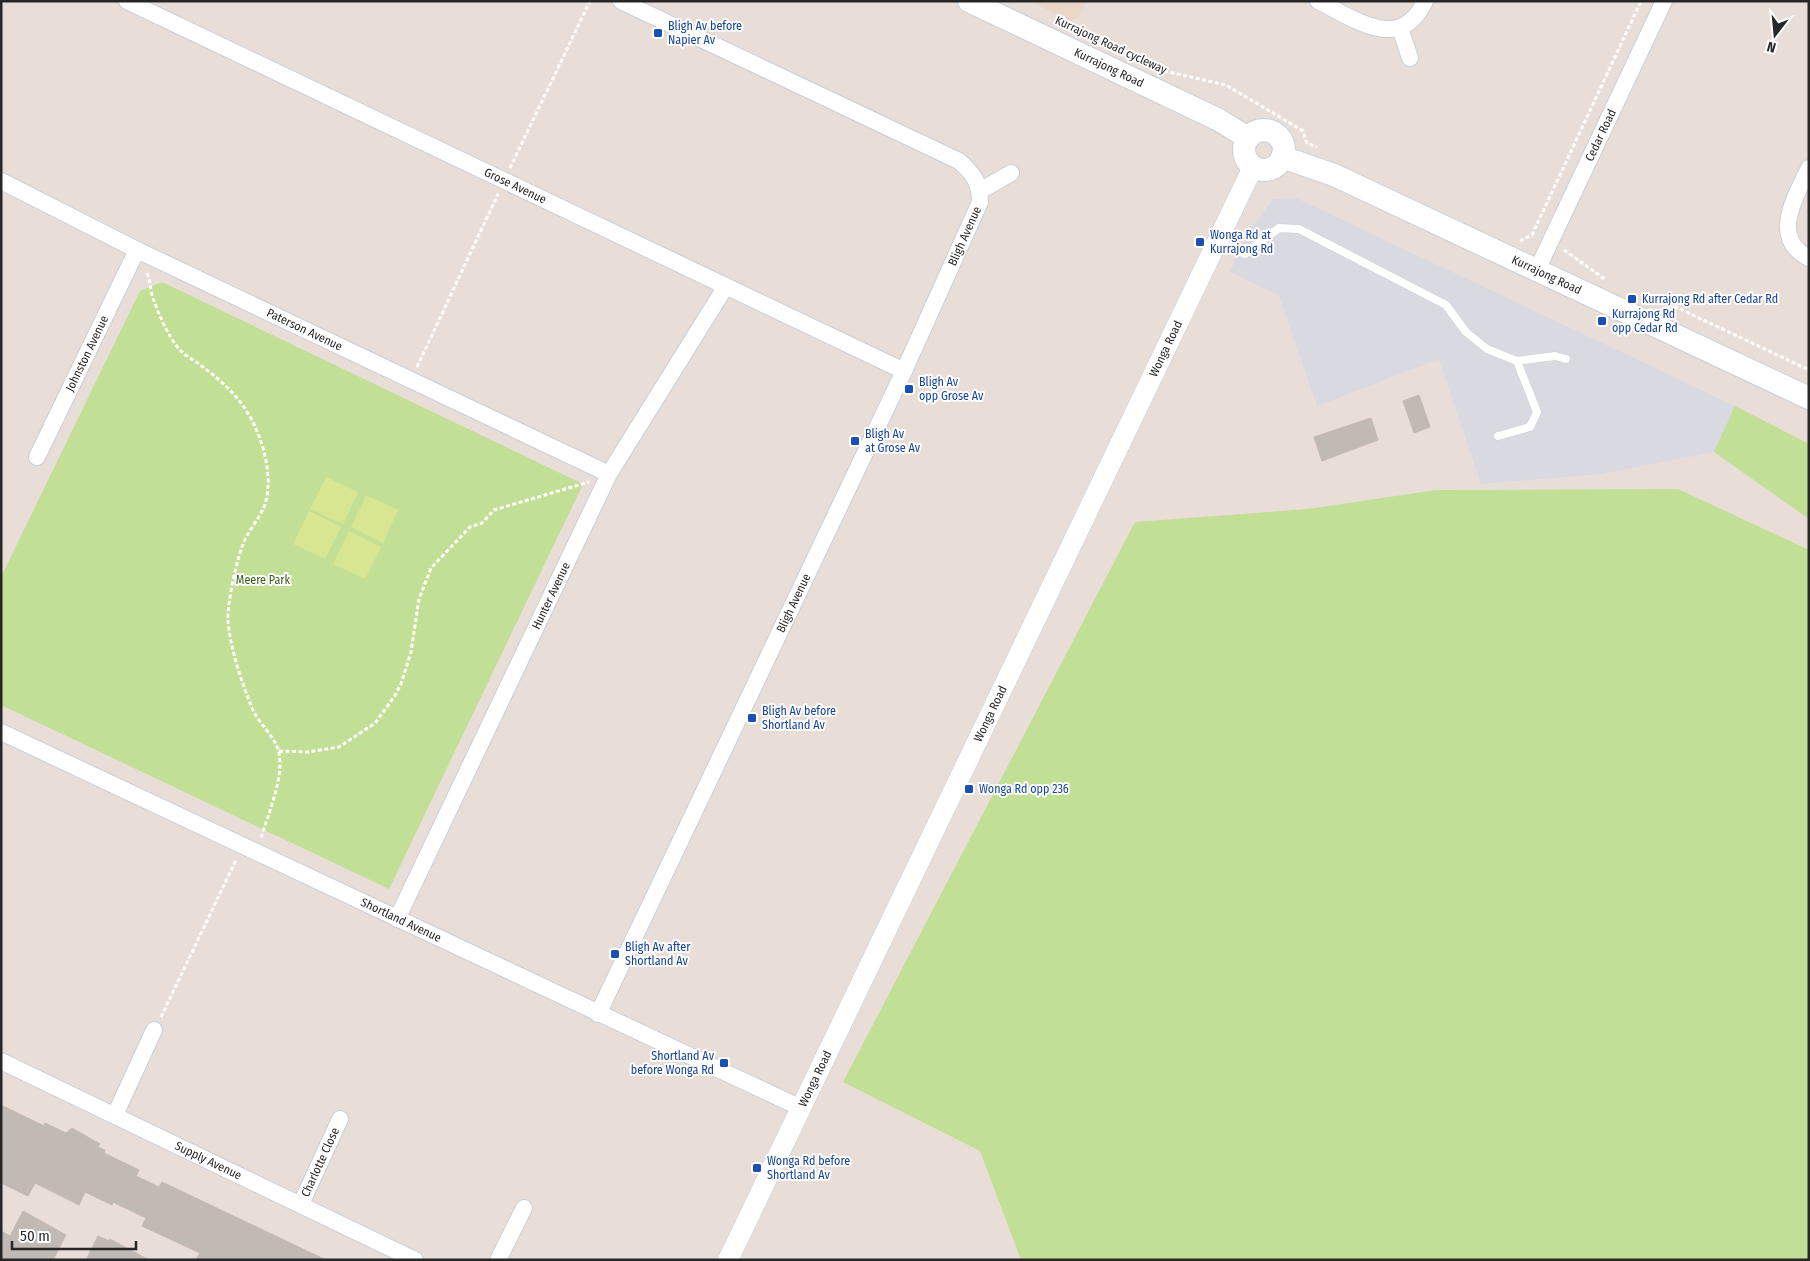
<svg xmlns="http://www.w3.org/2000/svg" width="1810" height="1261" viewBox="0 0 1810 1261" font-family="'Fira Sans Condensed',sans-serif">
<rect width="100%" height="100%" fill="#e9ddd8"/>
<path fill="#d9d9e1" d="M1296,198L1735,406L1714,452L1601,474L1481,484L1439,359L1317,406L1279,296L1230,272L1248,233L1273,199Z"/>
<path fill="#ebd6c7" d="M1030,1H1087L1080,15L1070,21Z"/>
<path fill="#c1df95" d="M162,282L583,484L389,889L1,705V577L140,291Z
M1735,406L1809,444V519L1714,452Z
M1678,489L1809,550V1260H1021L980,1151L843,1082L1135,522L1308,509L1436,490Z"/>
<path fill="#d8e691" d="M326,477L358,492L343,524L310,509Z
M366,495L398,510L383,543L351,527Z
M309,511L341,527L325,559L293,544Z
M349,531L381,547L365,579L333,564Z"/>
<path fill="#c1b9b4" stroke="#c4b9b2" d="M1419,395L1430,427L1414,433L1403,401Z
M1371,418L1378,440L1322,461L1314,437Z
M1,1105L44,1126L45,1123L66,1133L72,1128L100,1144L98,1147L105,1150L104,1153L139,1170L136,1176L159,1187L162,1182L326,1260H196L200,1253L142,1226L146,1218L113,1202L112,1205L85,1192L79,1205L35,1183L28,1196L1,1183Z
M23,1211L66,1235L53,1260H1V1231L10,1236Z
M98,1236L109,1241L110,1239L149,1260H86Z"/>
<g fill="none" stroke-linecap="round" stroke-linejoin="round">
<defs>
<path id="service" d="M1219,242L1245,254L1279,228L1299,229L1446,305L1466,332L1487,349L1517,361L1555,356L1566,359
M1498,436L1530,427L1537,412L1517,361"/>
<g id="minor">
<path id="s1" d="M127,1L904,371"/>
<path d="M1318,1C1355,19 1400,54 1425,1"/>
<path d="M1400,28L1410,58"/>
<path d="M1809,168C1796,196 1769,238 1809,258"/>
<path id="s2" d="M1,181L137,250L609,474"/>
<path d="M980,191L1011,173"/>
<path id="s3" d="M1537,270L1664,1"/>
<path id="s4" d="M37,457L137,250"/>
<path id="s5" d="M1,732L801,1108"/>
<path id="s6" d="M397,919L609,474L726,286"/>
<path id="s7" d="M598,1014L904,371L980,202C980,183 973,173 959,161L621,1"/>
<path id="s8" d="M1,1061L415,1260"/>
<path d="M115,1115L154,1030"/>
<path id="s9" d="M301,1204L340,1119"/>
<path d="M498,1260L524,1208"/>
</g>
<g id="tertiary">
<path id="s10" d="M728,1260L1253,167"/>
</g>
<g id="secondary">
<path id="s11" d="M969,1L1219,120L1248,138"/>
<circle cx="1264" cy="150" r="20"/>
<path id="s12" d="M1282,157L1334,175L1809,398"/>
</g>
</defs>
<use href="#service" stroke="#c7cfd9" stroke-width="9"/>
<use href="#minor" stroke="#c7cfd9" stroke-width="18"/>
<use href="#tertiary" stroke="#c7cfd9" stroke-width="21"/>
<use href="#secondary" stroke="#c7cfd9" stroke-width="24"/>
<path stroke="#fff" stroke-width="3" stroke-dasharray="4 2.5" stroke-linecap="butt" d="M1164,71L1226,85L1303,131L1307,143L1317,147
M510,168L590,1
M1520,241L1532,235L1641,1
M1564,250L1606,280
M147,273C150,280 150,287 152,295C157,311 168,336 179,349C186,357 195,360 203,367C225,383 246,404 256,429C266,451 273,484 264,507C258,520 246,534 242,547C236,563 227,604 228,621C230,648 242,683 252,708C258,723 276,737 279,753C284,778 268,814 261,838
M1649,300L1676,307L1809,370
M417,367L498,194
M279,751L308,752L339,747L375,723L394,697L401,684L411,652L419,599L431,568L470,527L482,523L494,510L589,482
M161,1017L236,860"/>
<use href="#service" stroke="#fff" stroke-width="8"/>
<use href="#minor" stroke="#fff" stroke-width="16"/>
<use href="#tertiary" stroke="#fff" stroke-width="20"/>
<use href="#secondary" stroke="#fff" stroke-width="22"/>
</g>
<g fill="#1a4fb4" stroke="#fff" stroke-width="2">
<rect x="653" y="28" width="10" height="10" rx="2.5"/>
<rect x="1195" y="237" width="10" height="10" rx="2.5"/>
<rect x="1627" y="294" width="10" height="10" rx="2.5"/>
<rect x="1597" y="316" width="10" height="10" rx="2.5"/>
<rect x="904" y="384" width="10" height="10" rx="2.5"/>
<rect x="850" y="436" width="10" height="10" rx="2.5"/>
<rect x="747" y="713" width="10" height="10" rx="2.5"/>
<rect x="964" y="784" width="10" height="10" rx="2.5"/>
<rect x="610" y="949" width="10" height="10" rx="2.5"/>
<rect x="719" y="1058" width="10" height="10" rx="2.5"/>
<rect x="752" y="1163" width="10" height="10" rx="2.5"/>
</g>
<g text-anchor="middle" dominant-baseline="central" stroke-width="4" stroke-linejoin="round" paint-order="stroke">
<g font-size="12" fill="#164399" stroke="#fff" text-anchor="start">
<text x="668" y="26">Bligh Av before<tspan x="668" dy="14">Napier Av</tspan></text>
<text x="1210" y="235">Wonga Rd at<tspan x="1210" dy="14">Kurrajong Rd</tspan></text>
<text x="1642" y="299">Kurrajong Rd after Cedar Rd</text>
<text x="1612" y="314">Kurrajong Rd<tspan x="1612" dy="14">opp Cedar Rd</tspan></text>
<text x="919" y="382">Bligh Av<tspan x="919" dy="14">opp Grose Av</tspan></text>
<text x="865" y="434">Bligh Av<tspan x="865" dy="14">at Grose Av</tspan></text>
<text x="762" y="711">Bligh Av before<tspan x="762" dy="14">Shortland Av</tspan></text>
<text x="979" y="789">Wonga Rd opp 236</text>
<text x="625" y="947">Bligh Av after<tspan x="625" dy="14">Shortland Av</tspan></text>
<text x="714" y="1056" text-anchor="end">Shortland Av<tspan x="714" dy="14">before Wonga Rd</tspan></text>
<text x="767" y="1161">Wonga Rd before<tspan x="767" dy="14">Shortland Av</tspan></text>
</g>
<g font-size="12" fill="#272727" stroke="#fff">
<text transform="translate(1111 45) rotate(25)">Kurrajong Road cycleway</text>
<text stroke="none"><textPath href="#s11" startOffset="155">Kurrajong Road</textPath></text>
<text stroke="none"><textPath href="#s3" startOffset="149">Cedar Road</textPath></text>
<text stroke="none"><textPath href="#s1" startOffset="430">Grose Avenue</textPath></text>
<text stroke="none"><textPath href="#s7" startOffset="860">Bligh Avenue</textPath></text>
<text stroke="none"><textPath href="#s12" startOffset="290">Kurrajong Road</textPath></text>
<text stroke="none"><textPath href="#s2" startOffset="338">Paterson Avenue</textPath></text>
<text stroke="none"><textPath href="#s10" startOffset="1011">Wonga Road</textPath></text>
<text stroke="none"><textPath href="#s4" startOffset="115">Johnston Avenue</textPath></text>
<text stroke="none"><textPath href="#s6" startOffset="358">Hunter Avenue</textPath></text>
<text stroke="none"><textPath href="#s7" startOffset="455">Bligh Avenue</textPath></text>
<text stroke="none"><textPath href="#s10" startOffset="606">Wonga Road</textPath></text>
<text stroke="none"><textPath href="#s5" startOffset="442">Shortland Avenue</textPath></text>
<text stroke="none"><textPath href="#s10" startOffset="201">Wonga Road</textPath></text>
<text stroke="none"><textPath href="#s8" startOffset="230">Supply Avenue</textPath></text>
<text stroke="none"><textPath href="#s9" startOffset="46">Charlotte Close</textPath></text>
</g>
<g font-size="12" fill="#3b601b" stroke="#fff">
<text x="263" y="580">Meere Park</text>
</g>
</g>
<rect width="1810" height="1261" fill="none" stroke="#272727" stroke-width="5"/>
<g transform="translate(1775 35) rotate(196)" stroke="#ffffff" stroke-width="4" paint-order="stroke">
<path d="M0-4L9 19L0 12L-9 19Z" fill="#272727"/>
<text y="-8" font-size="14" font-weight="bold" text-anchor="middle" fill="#272727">N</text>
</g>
<path d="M12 1241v8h124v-8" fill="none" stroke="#272727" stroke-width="2.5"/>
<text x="20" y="1241" font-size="15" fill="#272727" stroke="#ffffff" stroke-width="4" paint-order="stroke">50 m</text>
</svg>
